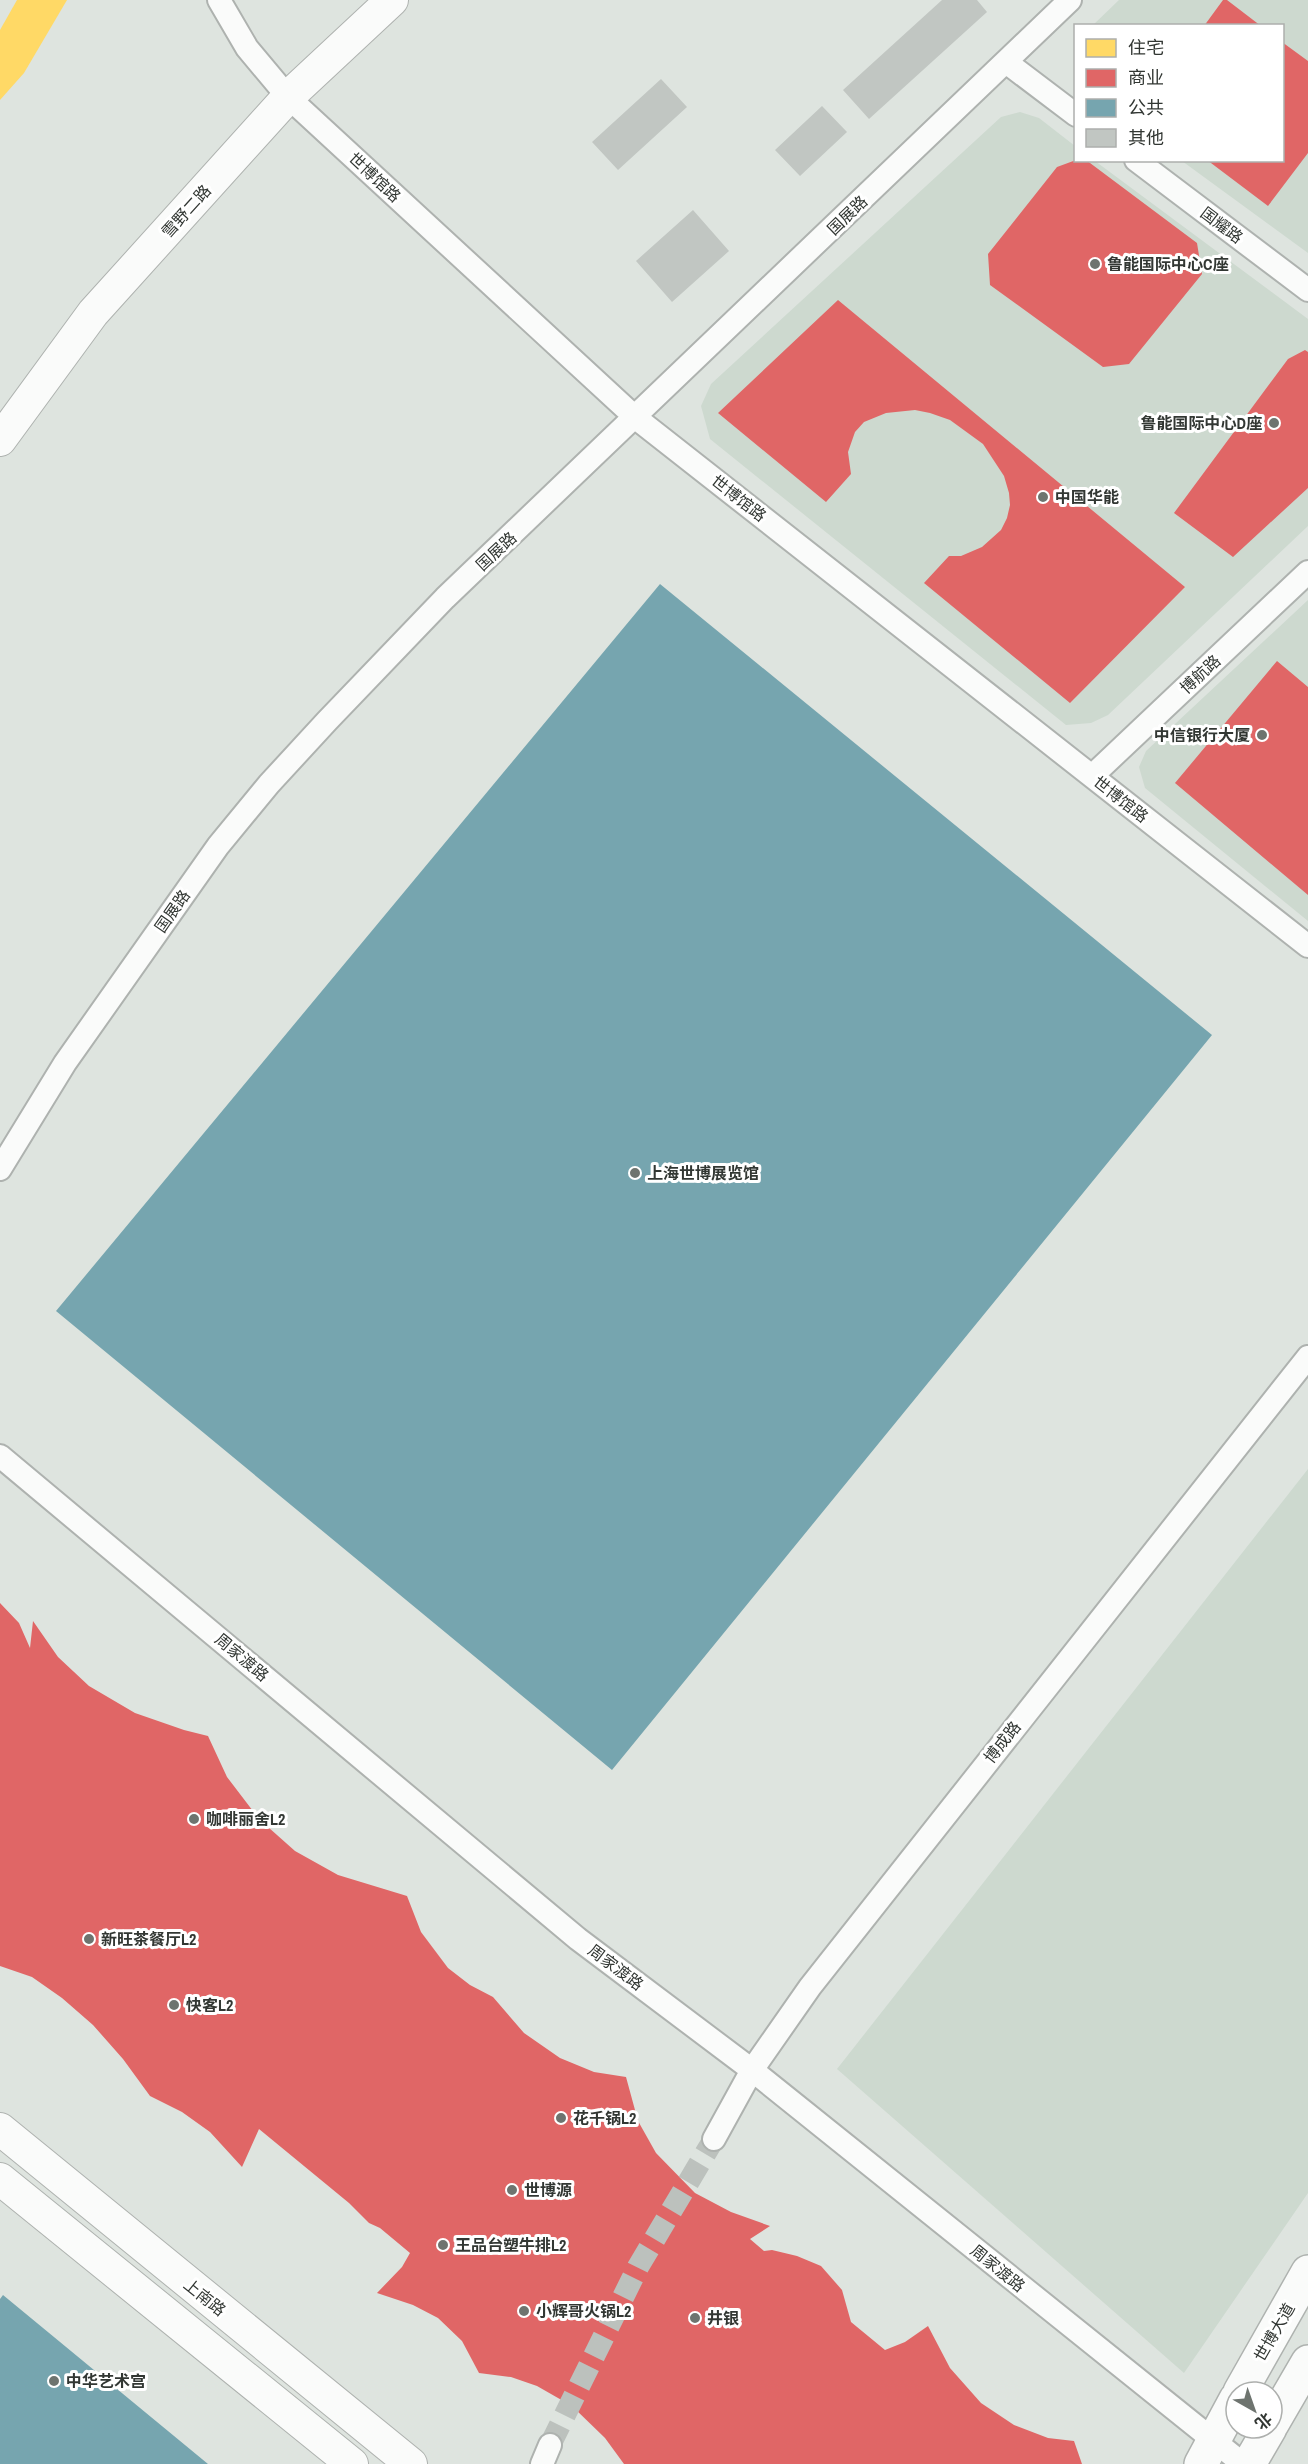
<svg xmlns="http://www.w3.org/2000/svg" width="1308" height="2464" viewBox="0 0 1308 2464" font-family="'Archivo Narrow','Noto Sans SC',sans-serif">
<rect width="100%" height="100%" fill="#dee4df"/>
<path fill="#cdd9cf" d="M1119,0H1308V253L1182,161L1282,160V26H1092Z
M1020,112L1039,118L1075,146L1076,160L1095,161L1308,319V526L1108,715L1091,723L1066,725L710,439L701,406L711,384L1001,117Z
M1308,600V921L1145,788L1139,767L1146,751Z
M1308,1469V2193L1184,2373L837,2069Z"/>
<path fill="#ffd966" d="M17,0H67L24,73L0,100V30Z"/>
<path fill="#e06666" d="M1223,0H1227L1261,26H1204Z
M1282,42L1308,61V153L1268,206L1207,160H1282Z
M1076,160H1086L1197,243L1202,274L1129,364L1103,367L990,285L988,254L1057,167Z
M838,300L1185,587L1070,703L924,583L949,556H961L982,547L1001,530L1007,518L1010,505L1009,493L1004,476L983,444L950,420L930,413L915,410L886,413L864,422L855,432L848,452L851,474L826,502L718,413Z
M1305,350L1308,352V488L1233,557L1174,513L1288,359Z
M1277,661L1308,687V895L1175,783Z
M0,1603L19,1623L30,1648L33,1621L58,1657L89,1686L135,1713L184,1730L208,1736L227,1777L259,1819L295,1851L338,1875L407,1896L421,1932L448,1968L470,1985L493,1997L524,2033L560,2058L594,2072L626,2077L638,2121L656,2153L695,2193L731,2212L770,2226L750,2239L764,2251L772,2250L797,2256L821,2266L842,2290L851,2322L885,2350L905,2342L928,2326L950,2368L981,2403L1014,2425L1048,2438L1074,2441L1082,2464H624L605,2438L572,2406L537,2386L511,2377L479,2373L462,2341L438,2318L413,2305L377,2293L402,2267L410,2253L380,2228L369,2223L349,2203L259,2129L242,2167L210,2132L182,2112L150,2096L123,2059L93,2025L62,1998L32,1977L0,1966Z"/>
<path fill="#76a5af" d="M660,584L1212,1035L612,1770L56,1311Z
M3,2295L208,2464H0V2299Z"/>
<path fill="#c1c6c2" d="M942,0H977L987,12L869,119L843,90Z
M661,79L687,107L618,170L592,142Z
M822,106L847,132L800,176L775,150Z
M693,210L729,251L672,302L636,261Z"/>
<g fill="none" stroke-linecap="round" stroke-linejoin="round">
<path stroke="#bcc1bd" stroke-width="22" stroke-dasharray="22 11" stroke-linecap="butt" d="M550,2445L638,2267L714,2139"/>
<defs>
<path id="street" d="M219,0L247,48L288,97L636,418L1308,946
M1006,62L1076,115
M1136,160L1308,290
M1092,776L1308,572
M0,1169L65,1063L218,846L269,784L327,721L445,598L1070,0
M0,1456L578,1939L752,2070L1243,2464
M714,2139L752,2070L810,1987L1308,1357
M542,2464L550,2445"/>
<path id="secondary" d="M0,440L93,313L288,97L392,0
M0,2129L411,2464
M0,2179L352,2464"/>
<path id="primary" d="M1240,2392L1308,2272
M1272,2424L1308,2362
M1201,2464L1236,2399
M1249,2464L1270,2428"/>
</defs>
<use href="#street" stroke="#aeb2af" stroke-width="26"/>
<use href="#secondary" stroke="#aeb2af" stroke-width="34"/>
<use href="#primary" stroke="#aeb2af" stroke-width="36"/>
<use href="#street" stroke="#fafbfa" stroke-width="22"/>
<use href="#secondary" stroke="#fafbfa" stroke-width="32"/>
<use href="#primary" stroke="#fafbfa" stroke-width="33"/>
</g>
<g fill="#6e746f" stroke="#fff" stroke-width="2">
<circle cx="1095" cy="264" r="6"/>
<circle cx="1274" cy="423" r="6"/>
<circle cx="1043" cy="497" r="6"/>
<circle cx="1262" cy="735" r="6"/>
<circle cx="635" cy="1173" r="6"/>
<circle cx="194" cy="1819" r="6"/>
<circle cx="89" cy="1939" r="6"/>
<circle cx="174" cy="2005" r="6"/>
<circle cx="561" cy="2118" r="6"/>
<circle cx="512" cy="2190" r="6"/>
<circle cx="443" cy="2245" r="6"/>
<circle cx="524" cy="2311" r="6"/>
<circle cx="695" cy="2318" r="6"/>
<circle cx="54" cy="2381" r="6"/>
</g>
<g text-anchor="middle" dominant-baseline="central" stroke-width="6" stroke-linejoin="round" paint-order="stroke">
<g font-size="16" fill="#323733" stroke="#fff">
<text transform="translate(375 177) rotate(43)">世博馆路</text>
<text transform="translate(186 211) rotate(-48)">雪野二路</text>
<text transform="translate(847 215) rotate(-44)">国展路</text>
<text transform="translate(1222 225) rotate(37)">国耀路</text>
<text transform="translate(739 498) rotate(38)">世博馆路</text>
<text transform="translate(496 551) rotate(-43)">国展路</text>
<text transform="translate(1200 674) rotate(-43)">博航路</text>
<text transform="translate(1121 799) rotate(38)">世博馆路</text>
<text transform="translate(172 911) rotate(-55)">国展路</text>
<text transform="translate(242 1657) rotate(40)">周家渡路</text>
<text transform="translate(1002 1742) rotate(-52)">博成路</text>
<text transform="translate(616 1967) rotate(37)">周家渡路</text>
<text transform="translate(998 2268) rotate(39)">周家渡路</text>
<text transform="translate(205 2297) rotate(39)">上南路</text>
<text transform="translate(1274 2332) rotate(-60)">世博大道</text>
</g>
<g font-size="16" font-weight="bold" fill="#323733" stroke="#fff" text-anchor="start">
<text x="1107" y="264">鲁能国际中心C座</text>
<text x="1262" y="423" text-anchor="end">鲁能国际中心D座</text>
<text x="1055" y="497">中国华能</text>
<text x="1250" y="735" text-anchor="end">中信银行大厦</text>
<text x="647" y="1173">上海世博展览馆</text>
<text x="206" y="1819">咖啡丽舍L2</text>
<text x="101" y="1939">新旺茶餐厅L2</text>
<text x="186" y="2005">快客L2</text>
<text x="573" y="2118">花千锅L2</text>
<text x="524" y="2190">世博源</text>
<text x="455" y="2245">王品台塑牛排L2</text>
<text x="536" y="2311">小辉哥火锅L2</text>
<text x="707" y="2318">井银</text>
<text x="66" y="2381">中华艺术宫</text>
</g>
</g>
<rect x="1074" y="24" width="210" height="138" fill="#ffffff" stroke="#adafad" stroke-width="1.5"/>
<rect x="1086" y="39" width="30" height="18" fill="#ffd966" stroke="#adafad" stroke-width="1.5"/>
<text x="1128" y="54" font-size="18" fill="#323733">住宅</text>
<rect x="1086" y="69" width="30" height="18" fill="#e06666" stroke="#adafad" stroke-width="1.5"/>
<text x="1128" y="84" font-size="18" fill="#323733">商业</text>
<rect x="1086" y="99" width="30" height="18" fill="#76a5af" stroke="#adafad" stroke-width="1.5"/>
<text x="1128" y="114" font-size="18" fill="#323733">公共</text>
<rect x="1086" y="129" width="30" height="18" fill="#c1c6c2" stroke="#adafad" stroke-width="1.5"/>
<text x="1128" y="144" font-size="18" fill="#323733">其他</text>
<g transform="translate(1254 2410) rotate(140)"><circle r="28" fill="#ffffff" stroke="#adafad" stroke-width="1.5"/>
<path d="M0-4.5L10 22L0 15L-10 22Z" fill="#6e746f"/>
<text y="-9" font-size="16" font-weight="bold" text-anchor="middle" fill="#323733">北</text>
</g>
</svg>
